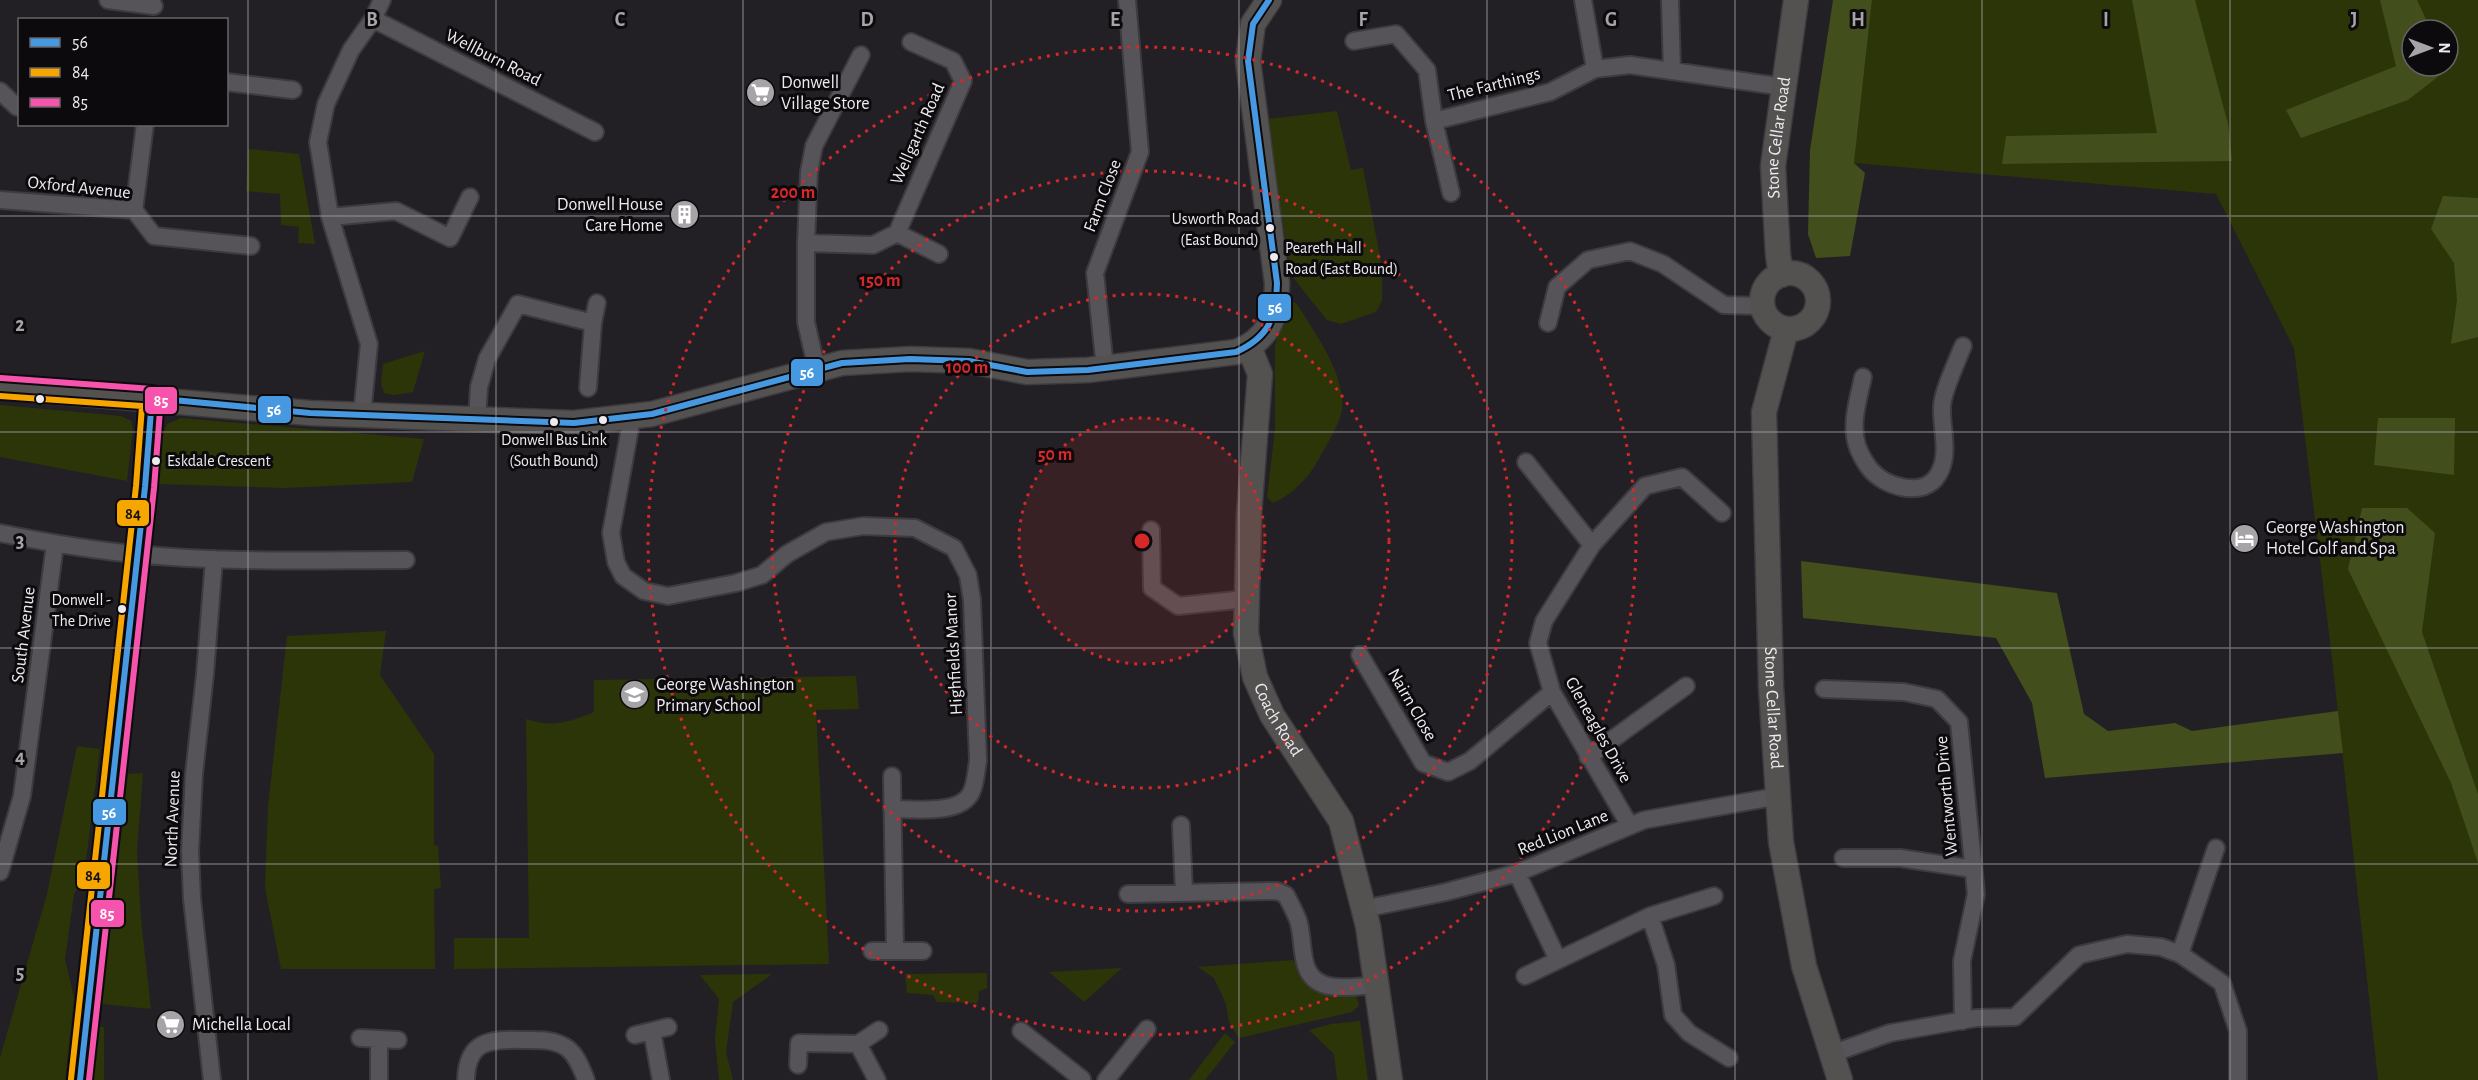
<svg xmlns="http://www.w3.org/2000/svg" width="2478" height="1080" viewBox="0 0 2478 1080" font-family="'Alegreya Sans',sans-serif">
<rect width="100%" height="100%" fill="#232025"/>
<path fill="#2c3508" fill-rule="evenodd" d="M1872,0H2478V1080H2378L2332,658L2294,348L2216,194L1854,163ZM2412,30H2448V66H2412Z
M1337,111L1351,170L1363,168L1382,267V301L1376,312L1341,324L1327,320L1291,275L1267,119Z
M248,149L299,154L315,244L298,243L299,227L281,225L280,194L246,191Z
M1289,300L1297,304C1314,332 1346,375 1342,409C1340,424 1328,442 1321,455C1311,475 1294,494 1273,503L1267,497L1275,430V345Z
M425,351L413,392L394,395L384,393L381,384L383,364Z
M0,405L121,416L131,421L133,429L127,481L0,457Z
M181,418L424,439L412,482L284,488L159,484L162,435L167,424Z
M386,631L380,675L434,754V845L438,846L441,888L434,889L435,969H281L265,888L268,807L287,636Z
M856,676L859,709L816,710L829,964L454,969V938H529L526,719C552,728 570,722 594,712V680Z
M77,746L100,749L84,876L74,894L65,959L74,998L65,1080H0V1058L47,894Z
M143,773L137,851L141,920L151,1009L102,1004L128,774Z
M1293,960C1315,997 1314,994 1356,996L1359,1005L1352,1012L1239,1038L1229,1022L1226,1004L1214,978L1198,967Z
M1122,968L1084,1002L1049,972Z
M987,973V988L979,991L978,1003L937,1002L933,995L907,993L905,974Z
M772,974L733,1002L726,1052L733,1080H719L715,1039L719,999L700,975Z
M1360,1021L1368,1080H1337L1334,1054L1309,1030L1331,1024Z
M96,1026L104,1027V1080H94Z
M1225,1033L1235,1042L1205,1080H1189Z"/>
<path fill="#424e1b" d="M1833,0H1872L1854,163L1865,173L1850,256L1816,258L1808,234L1810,150Z
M2132,0H2195L2228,124L2232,161L2002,164L2006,136L2157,133Z
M2380,0H2417L2431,30H2412V66H2447L2448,69L2408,100L2301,138L2286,110L2396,66Z
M2443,196L2478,198V337L2451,344L2457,300L2454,263L2431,229Z
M2378,418H2455L2454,475L2374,465Z
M2362,508H2407L2435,533L2422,632L2478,794V863L2451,783L2348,569Z
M1801,561L2057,593L2084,714L2108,731L2175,723L2192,731L2338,711L2343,753L2045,778L2032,703L1996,638L1803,618Z"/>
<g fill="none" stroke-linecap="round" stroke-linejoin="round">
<defs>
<path id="street" d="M108,0L154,6
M1583,0L1595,69
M1670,0L1672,71
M373,19L595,132
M1354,41L1396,34L1427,70L1434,121L1451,193
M226,82L293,90
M0,91L17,107
M1434,121L1550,92L1595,69L1630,65L1784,87
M0,200L134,210L154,236L251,246
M134,210L145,124
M330,217L396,211L450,238L470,197
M897,233L939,254
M806,243L809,172L814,146L861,55
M593,323L597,303
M1548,323L1557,287L1588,260L1630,251L1663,264L1724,305L1761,306
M1105,368L1095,273L1140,152L1127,0
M817,370L806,322V243L873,245L897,233L963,81L953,61L911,42
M1863,377C1859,397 1850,423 1857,445C1859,452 1865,463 1870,469C1884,486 1919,497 1935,479C1952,459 1941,430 1942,407C1942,393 1957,361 1963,346
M362,415L369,344L330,217L318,142L326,104L351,50L373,19L382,0
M632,417L611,533L616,562L623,576L644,591L668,596L736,583L762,575L787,554L826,532L863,526L915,528L954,548L968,575L972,600L978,761C976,771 976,783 971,793C960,815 914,809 892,809
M477,420L479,387L487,359L518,304L593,323L588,388
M1526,462L1592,545
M1151,530L1152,588L1178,606L1246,599
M0,533C45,542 90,550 136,554C225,563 316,560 406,560
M1360,655L1423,763L1448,772L1470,761L1552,692
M1824,689L1904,692L1937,699L1959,722L1976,894L1962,961L1963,1021
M1588,757L1686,686
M892,776L895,951
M1181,825L1184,892
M1630,826L1552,692L1538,643L1544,621L1592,545L1645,486L1682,477L1722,513
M1843,858H1900L1973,869
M0,872L22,796L55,544
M1517,873L1558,960
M1128,894L1277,891L1286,895C1290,903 1295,912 1298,920C1306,944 1296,979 1329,986C1344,989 1362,986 1376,985
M1363,909L1446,892L1517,873L1644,820L1779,796
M1650,916L1666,965L1673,1015L1689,1033L1729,1058
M872,951H923
M2180,954L2216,848
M1525,976L1650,916L1714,896
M652,1031L661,1080
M1021,1031L1082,1079
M635,1035L668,1027
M360,1038L398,1040
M379,1039V1080
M858,1044L879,1030
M1831,1054L1890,1033L1976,1018L2015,1017L2079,955L2127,944L2161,947L2180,954L2222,983L2238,1031V1080
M798,1065L799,1043L858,1044L877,1080
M80,1080L145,487L152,398
M212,1080L192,899L190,851L194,774L205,674L214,559
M466,1080C467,1040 490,1039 523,1040C538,1040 554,1039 567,1048C577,1055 582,1070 586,1080
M1106,1080L1147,1029"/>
<g id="secondary">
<circle cx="1790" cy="301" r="28"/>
<path id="s1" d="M1781,275L1778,255L1773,166L1796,0"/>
<path id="s2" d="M1786,330L1764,412L1771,687L1781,842L1804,966L1840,1080"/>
<path id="s3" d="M1249,347L1260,374L1249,514L1246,633L1255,677L1272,715L1341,821L1368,926L1390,1080"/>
<path d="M0,387L310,413L574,423L652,414L842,363L910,359L969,361L1027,372L1088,370L1236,352C1269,340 1277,316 1277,283L1248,61L1253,24L1269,0"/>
</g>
</defs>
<use href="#street" stroke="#3d3b3f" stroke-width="20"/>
<use href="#secondary" stroke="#3d3b3f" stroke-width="27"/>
<use href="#street" stroke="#565458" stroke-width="16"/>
<use href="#secondary" stroke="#545250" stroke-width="24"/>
<defs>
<path id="bus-1" d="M80,1080L145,487L152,398L310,413L574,423L652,414L842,363L910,359L969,361L1027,372L1088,370L1236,352C1269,337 1276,318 1277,283L1248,61L1253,24L1269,0"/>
<path id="bus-2" d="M0,396L142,406L136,486L71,1079"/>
<path id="bus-3" d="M1,378L153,389L158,391L161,397L154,488L89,1080"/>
</defs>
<use href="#bus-1" stroke="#0c0a0d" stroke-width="10"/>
<use href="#bus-2" stroke="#0c0a0d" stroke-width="10"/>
<use href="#bus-3" stroke="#0c0a0d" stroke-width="10"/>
<use href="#bus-1" stroke="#4699e1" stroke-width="6"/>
<use href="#bus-2" stroke="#f7a600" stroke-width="6"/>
<use href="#bus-3" stroke="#f653ac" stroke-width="6"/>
</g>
<path fill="none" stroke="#a7a4a8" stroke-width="1.5" stroke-opacity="0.55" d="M248,0V1080M496,0V1080M743,0V1080M991,0V1080M1239,0V1080M1487,0V1080M1735,0V1080M1982,0V1080M2230,0V1080M0,216H2478M0,432H2478M0,648H2478M0,864H2478"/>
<circle cx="1142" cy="541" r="123" fill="#d62828" fill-opacity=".12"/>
<g fill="none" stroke="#d62828" stroke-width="3" stroke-dasharray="3 6">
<circle cx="1142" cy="541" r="123"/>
<circle cx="1142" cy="541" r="247"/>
<circle cx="1142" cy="541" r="370"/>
<circle cx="1142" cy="541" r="494"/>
</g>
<defs>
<symbol id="supermarket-disc" viewBox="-11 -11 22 22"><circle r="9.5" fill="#a7a4a8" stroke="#0c0a0d"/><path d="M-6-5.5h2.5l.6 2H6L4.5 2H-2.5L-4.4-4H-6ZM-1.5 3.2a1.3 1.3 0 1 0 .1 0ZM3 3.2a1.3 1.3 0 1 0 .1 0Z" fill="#fff"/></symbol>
<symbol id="building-disc" viewBox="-11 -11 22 22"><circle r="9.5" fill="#a7a4a8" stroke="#0c0a0d"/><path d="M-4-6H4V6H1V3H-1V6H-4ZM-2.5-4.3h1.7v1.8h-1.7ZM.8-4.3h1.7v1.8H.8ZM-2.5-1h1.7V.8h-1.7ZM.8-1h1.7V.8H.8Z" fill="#fff"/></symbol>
<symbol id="hotel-disc" viewBox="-11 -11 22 22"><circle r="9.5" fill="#a7a4a8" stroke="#0c0a0d"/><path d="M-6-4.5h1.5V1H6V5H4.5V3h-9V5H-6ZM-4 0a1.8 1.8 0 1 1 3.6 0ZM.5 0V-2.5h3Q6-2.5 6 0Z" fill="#fff"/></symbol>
<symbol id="school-disc" viewBox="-11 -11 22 22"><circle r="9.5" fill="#a7a4a8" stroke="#0c0a0d"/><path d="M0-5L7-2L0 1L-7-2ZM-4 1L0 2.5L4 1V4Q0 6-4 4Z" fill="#fff"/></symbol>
</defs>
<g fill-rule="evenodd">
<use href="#supermarket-disc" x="744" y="76" width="33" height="33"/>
<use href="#building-disc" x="668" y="198" width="33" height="33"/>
<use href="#hotel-disc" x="2228" y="522" width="33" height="33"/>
<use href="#school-disc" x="618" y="678" width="33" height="33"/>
<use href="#supermarket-disc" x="154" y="1008" width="33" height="33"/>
</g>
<g fill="#eeebef" stroke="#0c0a0d" stroke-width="2">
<circle cx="1270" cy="228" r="5"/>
<circle cx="1274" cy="257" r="5"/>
<circle cx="40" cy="399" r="5"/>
<circle cx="603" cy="420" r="5"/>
<circle cx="554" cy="422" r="5"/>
<circle cx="156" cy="461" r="5"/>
<circle cx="122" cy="609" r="5"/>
</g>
<g text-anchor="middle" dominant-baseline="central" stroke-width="6" stroke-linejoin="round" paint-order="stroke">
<g font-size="16" fill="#eeebef" stroke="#0c0a0d" text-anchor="end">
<text x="1259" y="219">Usworth Road<tspan x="1259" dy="21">(East Bound)</tspan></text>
<text x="1285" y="248" text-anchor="start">Peareth Hall<tspan x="1285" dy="21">Road (East Bound)</tspan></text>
<text x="554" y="440" text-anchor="middle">Donwell Bus Link<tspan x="554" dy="21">(South Bound)</tspan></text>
<text x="167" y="461" text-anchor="start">Eskdale Crescent</text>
<text x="111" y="600">Donwell -<tspan x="111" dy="21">The Drive</tspan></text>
</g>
<g font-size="18" fill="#eeebef" stroke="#0c0a0d">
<text transform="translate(493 58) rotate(27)">Wellburn Road</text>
<text transform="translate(1494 85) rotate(-14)">The Farthings</text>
<text transform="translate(918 134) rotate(-66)">Wellgarth Road</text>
<text stroke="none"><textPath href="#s1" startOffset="138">Stone Cellar Road</textPath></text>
<text transform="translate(79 188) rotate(6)">Oxford Avenue</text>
<text transform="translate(1103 196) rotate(-69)">Farm Close</text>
<text transform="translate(24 635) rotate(-83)">South Avenue</text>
<text transform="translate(954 654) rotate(-93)">Highfields Manor</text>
<text transform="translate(1412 705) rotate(60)">Nairn Close</text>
<text stroke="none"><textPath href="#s2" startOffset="381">Stone Cellar Road</textPath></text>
<text stroke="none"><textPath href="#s3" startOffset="382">Coach Road</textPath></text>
<text transform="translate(1598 730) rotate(61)">Gleneagles Drive</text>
<text transform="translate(1947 796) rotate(-95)">Wentworth Drive</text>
<text transform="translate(173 819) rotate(-88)">North Avenue</text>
<text transform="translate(1563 833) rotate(-22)">Red Lion Lane</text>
</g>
<g font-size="18" fill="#eeebef" stroke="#0c0a0d" text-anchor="start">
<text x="781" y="83">Donwell<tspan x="781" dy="21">Village Store</tspan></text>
<text x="663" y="205" text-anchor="end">Donwell House<tspan x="663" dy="21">Care Home</tspan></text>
<text x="2266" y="528">George Washington<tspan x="2266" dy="21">Hotel Golf and Spa</tspan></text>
<text x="656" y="685">George Washington<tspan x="656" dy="21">Primary School</tspan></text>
<text x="192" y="1025">Michella Local</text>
</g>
</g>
<g font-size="20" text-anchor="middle" font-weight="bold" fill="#a7a4a8" stroke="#0c0a0d" stroke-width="6" stroke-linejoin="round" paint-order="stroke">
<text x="372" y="26">B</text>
<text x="620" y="26">C</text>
<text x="867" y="26">D</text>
<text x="1115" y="26">E</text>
<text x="1363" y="26">F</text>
<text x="1611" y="26">G</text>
<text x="1858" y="26">H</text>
<text x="2106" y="26">I</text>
<text x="2354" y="26">J</text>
<text x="20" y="331">2</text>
<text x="20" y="547">3</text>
<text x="20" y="763">4</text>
<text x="20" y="979">5</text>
</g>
<circle cx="1142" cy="541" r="9" fill="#d62828" stroke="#0c0a0d" stroke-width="3"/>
<g font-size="18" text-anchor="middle" font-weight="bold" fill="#d62828" stroke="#0c0a0d" stroke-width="6" stroke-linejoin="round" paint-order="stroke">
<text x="793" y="198">200 m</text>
<text x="880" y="286">150 m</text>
<text x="967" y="373">100 m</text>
<text x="1055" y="460">50 m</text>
</g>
<g stroke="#0c0a0d" stroke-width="2">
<rect x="1257" y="293" width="35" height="29" rx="6" fill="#4699e1"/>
<rect x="790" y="358" width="34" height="29" rx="6" fill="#4699e1"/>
<rect x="144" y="386" width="34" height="29" rx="6" fill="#f653ac"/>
<rect x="257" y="395" width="35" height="29" rx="6" fill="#4699e1"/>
<rect x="116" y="499" width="34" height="28" rx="6" fill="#f7a600"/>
<rect x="92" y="798" width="35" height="28" rx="6" fill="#4699e1"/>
<rect x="76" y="861" width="35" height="29" rx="6" fill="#f7a600"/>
<rect x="90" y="899" width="35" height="29" rx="6" fill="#f653ac"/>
</g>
<g font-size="16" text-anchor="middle" font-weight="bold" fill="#fff">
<text x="1275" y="313">56</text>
<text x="807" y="378">56</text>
<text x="161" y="406">85</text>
<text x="274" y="415">56</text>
<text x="109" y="818">56</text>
<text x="107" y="919">85</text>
</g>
<g font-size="16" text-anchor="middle" font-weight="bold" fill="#111">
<text x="133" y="519">84</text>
<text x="93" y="881">84</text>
</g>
<rect x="18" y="18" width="210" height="108" fill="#0c0a0d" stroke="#666467" stroke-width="1.5"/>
<rect x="30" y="38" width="30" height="9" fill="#4699e1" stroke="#666467" stroke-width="1.5"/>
<text x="72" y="48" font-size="18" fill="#eeebef">56</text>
<rect x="30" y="68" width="30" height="9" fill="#f7a600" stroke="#666467" stroke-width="1.5"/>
<text x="72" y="78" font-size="18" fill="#eeebef">84</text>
<rect x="30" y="98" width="30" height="9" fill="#f653ac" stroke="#666467" stroke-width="1.5"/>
<text x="72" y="108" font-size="18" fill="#eeebef">85</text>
<g transform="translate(2430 48) rotate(90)"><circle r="28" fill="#0c0a0d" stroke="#666467" stroke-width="1.5"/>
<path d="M0-4.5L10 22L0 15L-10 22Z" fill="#a7a4a8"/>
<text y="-9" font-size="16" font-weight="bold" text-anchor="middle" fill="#eeebef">N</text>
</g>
</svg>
